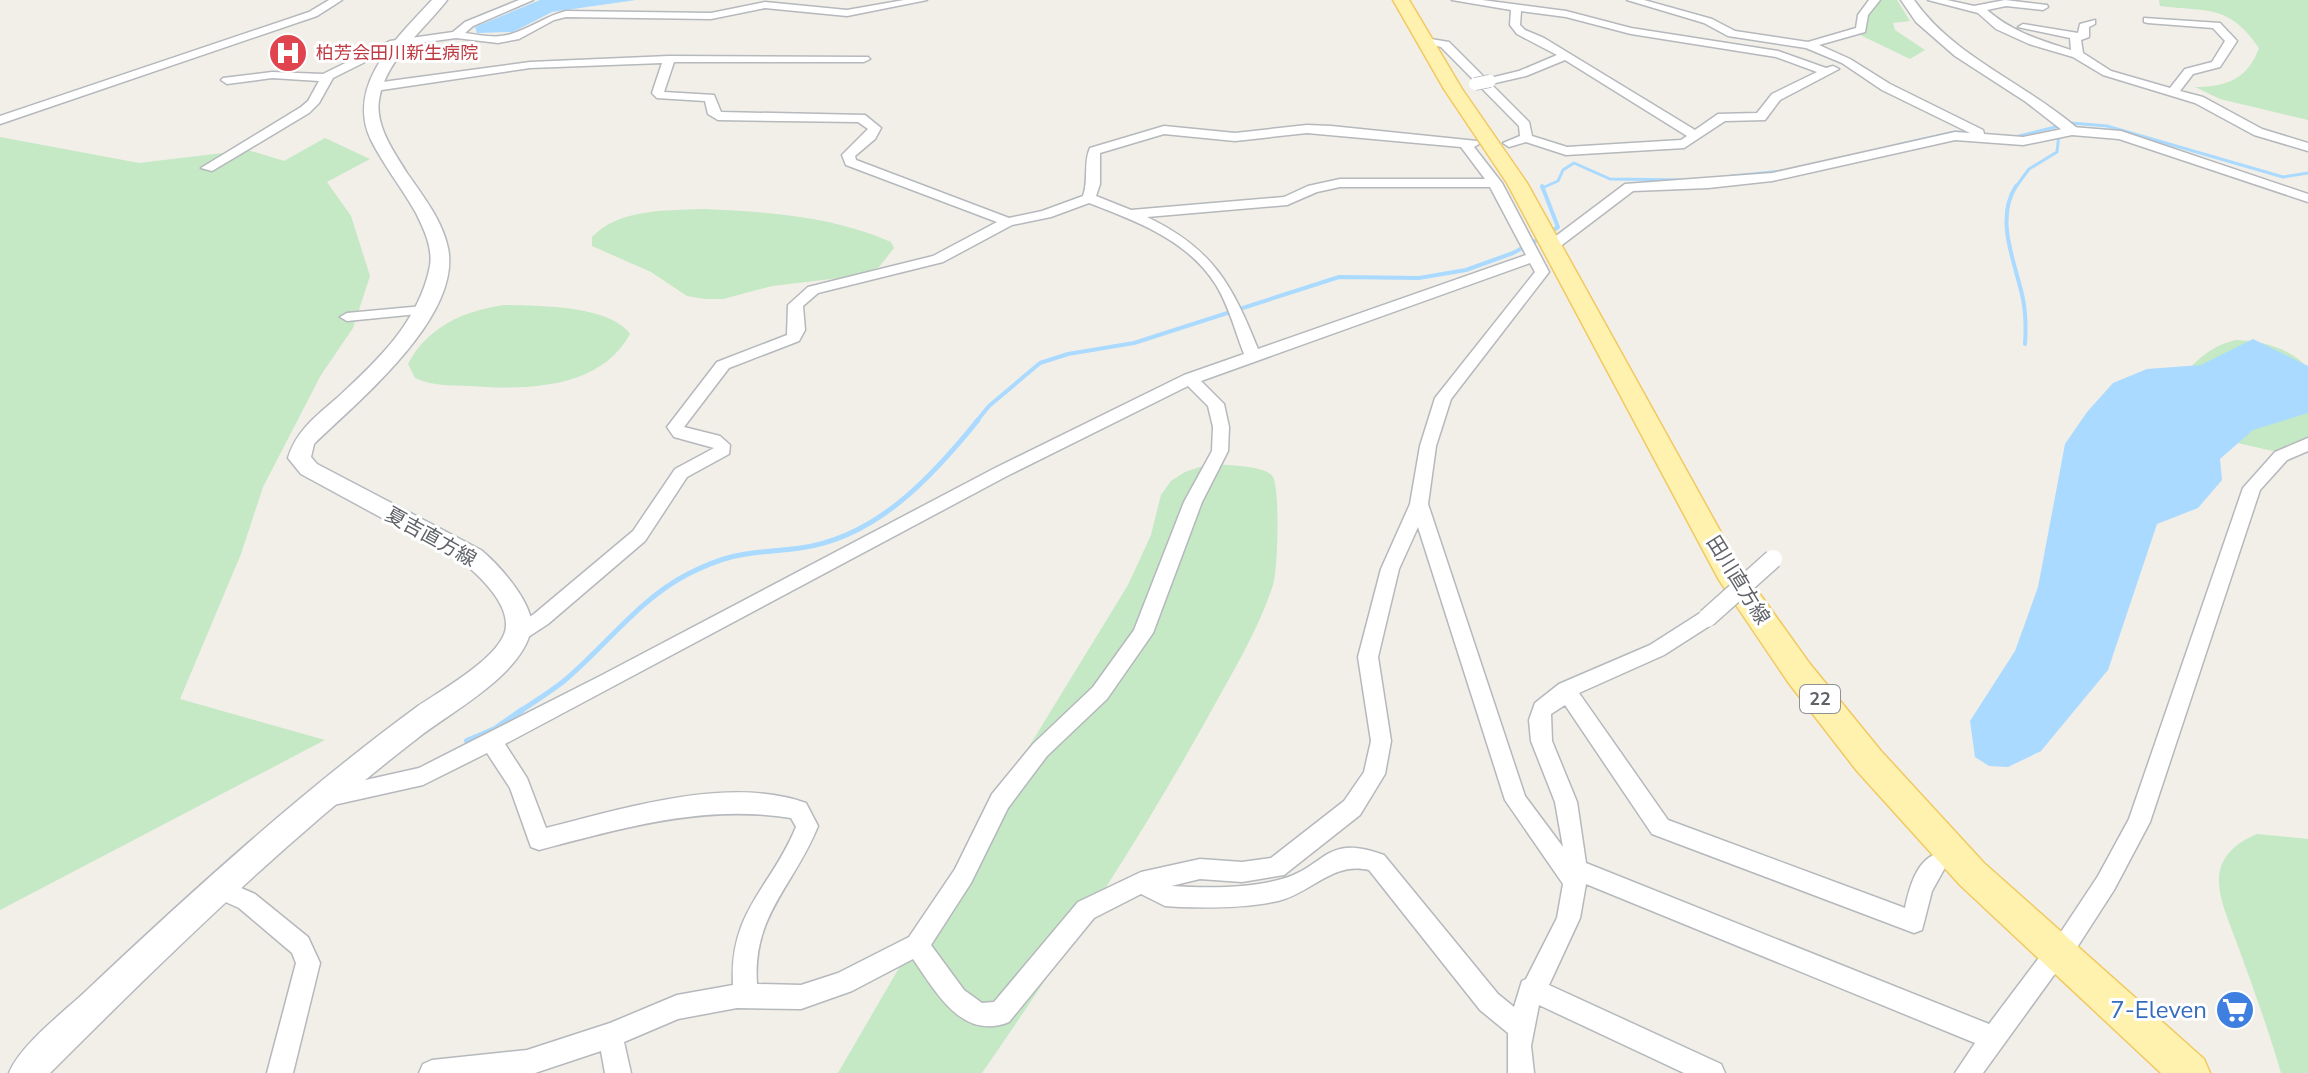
<svg xmlns="http://www.w3.org/2000/svg" width="2308" height="1073" viewBox="0 0 2308 1073" font-family="'Nunito Sans','Noto Sans JP',sans-serif">
<rect width="100%" height="100%" fill="#f1efe8"/>
<path fill="#c5e8c5" d="M1879,0H1897L1910,21L1893,23L1895,30L1925,50L1910,59L1856,33L1867,28V14Z
M2159,0H2308V120L2220,99L2195,87C2226,87 2248,79 2259,48C2229,4 2208,12 2160,6Z
M0,137L139,163L248,150L284,161L325,138L370,159L327,182L351,216L370,276L353,328L321,375L263,487L241,554L180,699L325,740L0,910Z
M704,209C769,212 831,216 891,242L894,248L879,267L857,276L772,286L723,299H705L687,296L651,272L592,246V237C620,208 666,211 704,209Z
M505,305C537,306 610,305 630,334C600,390 523,390 469,386C451,385 431,386 415,378L408,364C427,327 465,310 505,305Z
M2236,340C2262,341 2290,348 2308,368V439L2292,450L2273,451L2207,436L2175,389C2191,364 2207,347 2236,340Z
M1209,464C1222,465 1267,465 1273,477C1280,490 1278,569 1273,585C1258,631 1232,673 1209,715C1141,838 1062,957 982,1073H838L1000,794L1128,585L1151,535L1161,495L1171,481L1185,472Z
M2257,834L2308,839V1073H2281C2269,1031 2254,990 2239,949C2232,928 2218,900 2219,878C2220,855 2238,842 2257,834Z"/>
<path fill="#aadaff" d="M540,0H636L552,12L513,32L477,33L475,27Z
M2253,339L2308,366V413L2253,430L2220,459L2222,480L2198,508L2157,524L2108,670L2041,751L2008,767L1989,766L1975,757L1970,721L2015,651L2038,587L2065,444L2087,412L2113,383L2147,369L2201,365Z"/>
<g fill="none" stroke-linecap="round" stroke-linejoin="round">
<path stroke="#aadaff" stroke-width="3" d="M2015,137L2071,123L2107,126L2283,177L2308,173
M1897,145L1955,132L1973,133
M1732,176L1782,171
M1542,188L1558,181L1563,170L1574,163L1610,179L1686,180
M2015,188L2029,169L2057,152L2059,134"/>
<path stroke="#aadaff" stroke-width="4" d="M1542,186L1558,227L1549,233
M2016,186C1994,220 2016,264 2023,299C2026,314 2026,329 2025,344
M976,422L989,406L1040,363L1068,354L1134,343L1339,277L1419,278L1466,270L1513,253L1541,238"/>
<path stroke="#aadaff" stroke-width="5" d="M519,712C534,702 550,692 564,681C606,646 639,599 688,574C735,550 752,554 800,548C876,538 932,477 978,420"/>
<path stroke="#aadaff" stroke-width="6" d="M467,741L495,729L522,710"/>
<defs>
<path id="minor" d="M329,0H342L317,16L0,124V116L309,12Z
M519,0H533L473,26L465,33C480,35 497,39 511,34C531,28 546,16 566,11L711,13L765,2L847,10L904,0H927L847,16L765,8L711,19L566,17L554,20L519,39L498,43L456,38L397,46L333,78L319,103L309,113L212,171L201,168L301,107L308,101L319,81L272,78L227,84L221,80L223,78L272,72L323,74L390,41L453,32L465,22Z
M1452,0H1482L1566,11L1631,28L1778,51L1826,68L1833,66L1839,69L1780,100L1765,120L1725,121L1684,148L1566,155L1526,142L1509,147L1503,143L1520,136L1519,126L1441,47L1419,41L1425,38L1449,42L1486,79L1519,71L1557,55L1517,34L1510,25L1511,10ZM1521,11L1566,17L1631,34L1776,57L1817,72L1772,94L1757,113L1718,114L1695,130L1544,38L1525,30L1520,25ZM1565,60L1687,136L1681,140L1567,147L1532,136L1529,122L1491,84L1526,76Z
M1627,0H1644L1712,19L1735,31L1808,42L1856,28L1858,15L1869,0H1880L1868,15L1865,32L1819,45L1850,59L1890,84L1983,130L1984,134L2023,137L2072,127L2121,131L2308,194V202L2119,139L2072,135L2023,145L1955,140L1772,181L1708,188L1633,191L1558,248H1548V242L1625,184L1772,173L1955,132L1970,133L1882,90L1842,63L1806,48L1728,36L1704,23Z
M1928,0H1947L1974,6L2005,0L2047,5L2048,7L2043,10L2006,6L1987,10C2012,32 2040,40 2071,50L2070,38L2018,27L2023,24L2078,33L2080,24L2095,20V24L2089,27V37L2081,40L2083,53L2111,71L2170,88L2185,69L2212,62L2225,41L2213,28L2148,23L2144,22V18L2220,23L2237,41L2220,67L2193,74L2180,91L2203,97L2262,129L2308,143V151L2254,135L2195,103L2103,75L2073,57L2029,44L1996,29L1978,13Z
M669,56L868,57L870,59L864,62H674L664,92L714,95L721,112L865,115L881,128L875,139L855,156L856,160L1009,218L1042,211L1083,196C1089,180 1083,163 1090,148L1164,126L1235,133L1307,125L1331,126L1477,141L1479,144L1474,147L1502,183L1549,272L1451,399L1436,446L1428,504L1525,796L1563,847L1555,802L1531,741L1529,720L1535,703L1559,684L1650,645L1700,613H1714L1717,618L1714,623L1664,655L1579,693L1668,820L1905,908C1909,889 1916,861 1936,854L1944,857L1947,864L1932,891L1922,930L1914,933L1652,834L1565,705L1551,714L1552,741L1577,802L1586,863L1989,1024L2038,959L2051,947L2098,876L2129,819L2243,488L2275,452L2308,438V451L2287,460L2260,490L2150,822L2114,890L2067,963L2054,975L1983,1073H1955L1975,1043L1586,884L1580,918L1549,985L1721,1064L1725,1073H1684L1539,1005L1531,1046L1534,1073H1508V1033L1480,1010L1369,870C1333,861 1311,893 1278,901C1246,908 1212,908 1179,907L1165,906L1141,894L1094,918L1009,1022C962,1041 936,992 913,959L852,991L801,1009L737,1008L678,1019L624,1042L631,1073H605L601,1051L535,1073H419L423,1064L432,1060L527,1050L610,1023L677,995L733,985C729,911 771,888 796,827L791,818C704,804 623,828 539,850L531,847L510,788L487,753L423,785L329,806L321,804L318,797L321,790L419,768L602,675L995,468L1184,375L1244,354C1235,331 1229,306 1216,285C1188,240 1136,221 1089,203L1051,217L1012,225L943,262L818,293L803,306L805,330L799,341L729,368L684,427L720,436L730,445L729,454L687,477L645,541L548,624L522,641H508L505,636L508,631L534,614L633,531L675,469L714,448L674,437L667,427L717,362L787,335L788,305L808,287L933,256L997,222L846,165L842,155L868,129L858,122L718,120L708,114L705,101L657,98L652,93L662,63L530,68L375,91L369,87L375,83L530,62ZM1307,133L1461,147L1485,179H1340L1308,186L1284,197L1131,210L1096,196L1100,184V153L1164,134L1235,141ZM1340,187H1490L1526,255L1258,349C1232,284 1212,248 1147,217L1287,205L1317,192ZM1530,263L1535,272L1435,398L1420,446L1410,504L1381,569L1358,657L1371,741L1364,772L1344,801L1271,858L1242,862L1200,859L1141,872L1078,902L994,1002L982,1003L964,990L931,945L971,883L1008,808L1047,756L1107,699L1153,633L1202,502L1228,451L1229,427L1224,404L1201,381ZM1188,386L1208,406L1213,427L1212,451L1184,502L1134,630L1093,687L1033,744L992,794L955,869L909,937L838,973L801,985L757,984C752,915 794,886 818,826L806,803C728,775 623,809 546,828L527,778L505,744L1007,476ZM1418,527L1505,800L1563,884L1557,918L1526,979L1522,981L1514,1007L1498,994L1384,855C1325,833 1327,866 1282,879C1248,889 1206,888 1171,886L1200,879L1242,882L1284,875L1360,815L1385,774L1391,741L1378,657L1399,569Z
M423,306L430,310L428,313L347,321L340,317L347,313Z
M218,878L255,894L308,937L320,963L293,1073H267L296,963L292,953L239,908L210,895L207,888L210,881Z"/>
<path id="tertiary" d="M1901,0H1914C1954,57 2025,83 2077,128V134H2067L2026,102L1955,56L1916,22Z"/>
<path id="secondary" d="M432,0H447C424,30 385,60 379,100C375,126 394,152 407,173C423,196 442,220 448,248C462,317 358,401 314,444L311,457L317,464L481,550C498,564 536,605 531,630C521,675 454,710 419,737C287,839 168,955 50,1073H9C21,1044 64,1012 87,990C193,890 301,792 418,706C440,691 505,655 506,626C507,601 480,577 463,562L301,474L288,458C296,431 316,416 337,398C377,361 419,322 430,266C433,248 424,229 416,213C402,188 384,166 371,140C345,85 397,38 432,0Z"/>
<path id="primary" d="M1393,0H1409L1462,89L1527,183L1739,565L1810,664L1881,751L1984,863L2204,1059L2210,1073H2161L1960,885L1857,771L1788,682L1719,580L1507,183L1444,89Z"/>
</defs>
<use href="#minor" stroke="#b5b8bc" stroke-width="3"/>
<use href="#tertiary" stroke="#b5b8bc" stroke-width="3"/>
<use href="#secondary" stroke="#b6babf" stroke-width="3"/>
<use href="#primary" stroke="#f2c960" stroke-width="3"/>
<use href="#minor" fill="#fff" fill-rule="evenodd"/>
<use href="#tertiary" fill="#fff" fill-rule="evenodd"/>
<use href="#secondary" fill="#fff" fill-rule="evenodd"/>
<use href="#primary" fill="#fff2af" fill-rule="evenodd"/>
<defs>
<path id="minor-bridge-far1" d="M1475,84L1490,81"/>
<path id="minor-bridge" d="M1707,618L1773,559"/>
</defs>
<use href="#minor-bridge-far1" stroke="#b5b8bc" stroke-width="14" stroke-linecap="butt"/>
<use href="#minor-bridge" stroke="#b5b8bc" stroke-width="21" stroke-linecap="butt"/>
<use href="#minor-bridge-far1" stroke="#fff" stroke-width="12"/>
<use href="#minor-bridge" stroke="#fff" stroke-width="18"/>
</g>
<defs>
<symbol id="hospital-disc" viewBox="-11 -11 22 22"><circle r="9.5" fill="#e0444e" stroke="#fff"/><path d="M-5-5h3v3.5h4V-5h3V5h-3V1.5h-4V5h-3Z" fill="#fff"/></symbol>
<symbol id="supermarket-disc" viewBox="-11 -11 22 22"><circle r="9.5" fill="#3f7fe0" stroke="#fff"/><path d="M-6-5.5h2.5l.6 2H6L4.5 2H-2.5L-4.4-4H-6ZM-1.5 3.2a1.3 1.3 0 1 0 .1 0ZM3 3.2a1.3 1.3 0 1 0 .1 0Z" fill="#fff"/></symbol>
</defs>
<g fill-rule="evenodd">
<use href="#hospital-disc" x="266" y="31" width="44" height="44"/>
<use href="#supermarket-disc" x="2213" y="988" width="44" height="44"/>
</g>
<g text-anchor="middle" dominant-baseline="central" stroke-width="6" stroke-linejoin="round" paint-order="stroke">
<g font-size="18" fill="#be3a42" stroke="#fff" text-anchor="start">
<text x="316" y="53">柏芳会田川新生病院</text>
</g>
<rect fill="#fff" stroke="#8f9295" stroke-width="2" x="1800" y="685" width="40" height="28" rx="6"/>
<g font-size="18" font-weight="bold" fill="#5f6368">
<text x="1820" y="699">22</text>
</g>
<g font-size="20" fill="#5f6368" stroke="#fff">
<text transform="translate(431 537) rotate(29)">夏吉直方線</text>
<text transform="translate(1738 580) rotate(58)">田川直方線</text>
</g>
<g font-size="24" fill="#366cbe" stroke="#fff" text-anchor="end">
<text x="2207" y="1010">7-Eleven</text>
</g>
</g>
</svg>
